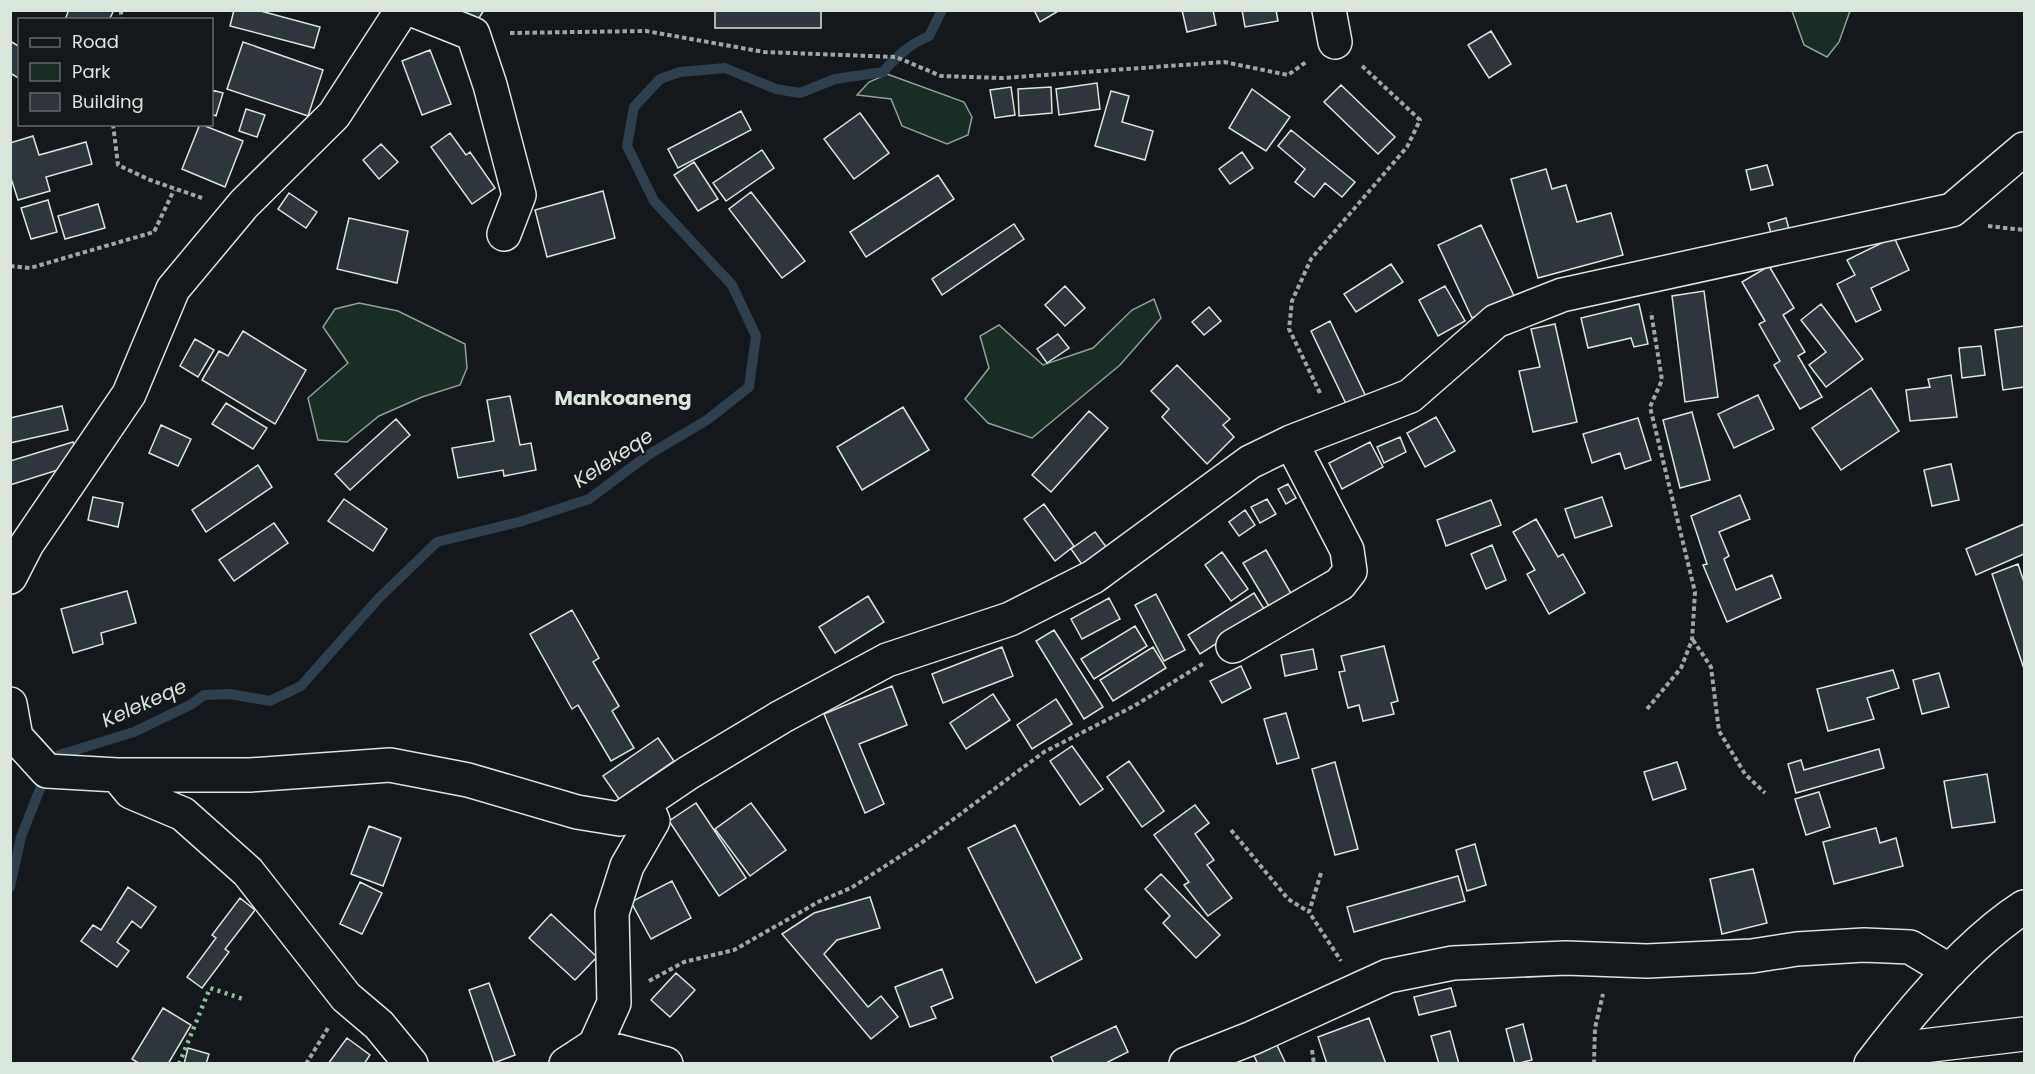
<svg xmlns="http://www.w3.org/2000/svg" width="2035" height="1074" viewBox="0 0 2035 1074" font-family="Poppins,sans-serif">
<rect width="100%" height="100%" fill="#14181c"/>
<path fill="#1a2d24" stroke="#939e99" stroke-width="1.5" d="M1792,11V10L1850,11L1839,42L1827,57L1804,45Z
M887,74L964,102L972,117L968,135L947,144L902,126L891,99L857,95L869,82Z
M1154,299L1161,318L1120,365L1032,438L988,423L965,399L989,368L980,336L999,325L1043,365L1093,348L1132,310Z
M359,303L398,311L465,344L467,368L460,385L422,397L379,416L347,442L318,440L308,398L348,363L323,327L335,309Z"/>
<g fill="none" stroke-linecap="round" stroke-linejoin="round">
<path stroke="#2f3f4d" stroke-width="10" d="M10,887L21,837L47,771L59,755L134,732L192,704L204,695L230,694L270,701L301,686L378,599L437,542L519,522L589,499L648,455L707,420L749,387L756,336L732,285L654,201L627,146L634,107L660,79L680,72L725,68L776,89L800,93L835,79L883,72C897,56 910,44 929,36L942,10"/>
</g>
<path fill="#2c363c" stroke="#d8e6dc" stroke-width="1.5" d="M66,10H114L109,20H65L68,12Z
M234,10H257L320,27L314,48L230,26Z
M456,10H484L476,23Z
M715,10H821V28H715Z
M1034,10H1060L1040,22Z
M1182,10H1213L1216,25L1187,32Z
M1242,10H1276L1278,21L1245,27Z
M1491,31L1511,64L1489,78L1468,45Z
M10,41L20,47V79L10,73Z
M243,42L323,70L308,116L227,89Z
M430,50L451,104L422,115L402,61Z
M1097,83L1100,109L1059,115L1056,89Z
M1341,85L1395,137L1378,154L1324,102Z
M1011,87L1015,115L995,118L990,90Z
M1051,87L1052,113L1019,116L1018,89Z
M1252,89L1290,117L1266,151L1229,128Z
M212,90L223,93L216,116L212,114Z
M1111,91L1129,96L1122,122L1153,131L1145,160L1095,146Z
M246,109L265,115L257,137L239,131Z
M741,111L751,130L678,168L668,149Z
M860,113L889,153L854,179L824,139Z
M200,124L243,141L225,187L182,169Z
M1291,130L1355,182L1342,197L1325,183L1314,197L1295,182L1305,169L1278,146Z
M450,133L466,155L470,152L495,188L472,204L431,147Z
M33,136L39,155L86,142L92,164L46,177L50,191L18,200L10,175V143Z
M381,144L398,162L379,179L363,160Z
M762,150L774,168L726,201L713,183Z
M1242,152L1253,168L1230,184L1219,169Z
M694,162L718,199L698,211L674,175Z
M1767,165L1773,185L1751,190L1746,170Z
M1546,169L1552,189L1566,185L1577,222L1611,213L1623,255L1538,278L1511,179Z
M938,175L954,199L866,257L850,232Z
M603,191L615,238L547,257L535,210Z
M751,192L805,261L782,278L729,209Z
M289,193L317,212L306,228L278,209Z
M48,200L57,232L31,239L21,208Z
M98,204L105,228L65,239L58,216Z
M349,218L408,231L397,283L337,269Z
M1786,218L1789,229L1771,233L1768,223Z
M1014,224L1024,239L942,295L932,279Z
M1481,225L1515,298L1472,318L1438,245Z
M1894,237L1909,270L1871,288L1881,310L1856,322L1837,284L1855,275L1847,260Z
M1391,264L1403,282L1356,312L1344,294Z
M1769,266L1794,308L1783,315L1805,352L1798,356L1822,397L1800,409L1774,365L1780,361L1759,324L1765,321L1742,282Z
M1065,286L1085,308L1065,326L1045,305Z
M1445,286L1465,321L1438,336L1419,300Z
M1704,291L1718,397L1685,402L1672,296Z
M1639,304L1648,344L1634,347L1631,338L1588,348L1581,318Z
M1821,304L1863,359L1826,387L1809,365L1826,352L1801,320Z
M1209,307L1221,321L1204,335L1192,322Z
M1330,321L1368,401L1349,410L1311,331Z
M1555,324L1577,422L1533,432L1519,371L1540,367L1531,329Z
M2024,326V387L2003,390L1995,330Z
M243,331L306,370L275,424L202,380L219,351L228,356Z
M1058,334L1069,348L1047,363L1037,349Z
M195,339L214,350L198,377L180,366Z
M1981,346L1985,375L1962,378L1959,348Z
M1177,365L1230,419L1223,425L1234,437L1207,464L1162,417L1169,409L1151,391Z
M1951,375L1957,417L1910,421L1906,390L1930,387L1928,379Z
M1871,388L1899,431L1841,470L1812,428Z
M1758,395L1774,429L1734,448L1718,414Z
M510,396L520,445L531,443L536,470L504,476L503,470L458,478L452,448L494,441L487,400Z
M226,403L267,428L253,449L212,424Z
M62,406L68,430L10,443V418Z
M903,407L929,450L862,490L837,447Z
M1089,411L1108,428L1051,492L1032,475Z
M1692,412L1710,480L1680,488L1663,420Z
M1436,417L1455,451L1425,467L1407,433Z
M1638,418L1651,460L1625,469L1620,453L1592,463L1583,434Z
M396,419L410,435L350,490L335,474Z
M161,425L191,439L178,466L149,453Z
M1400,437L1406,452L1384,463L1377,447Z
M73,442L80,463L10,485V461Z
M1370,442L1383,467L1342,489L1329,463Z
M1951,464L1959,500L1932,506L1924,470Z
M258,465L272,487L206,532L192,510Z
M1288,484L1296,498L1286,504L1278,489Z
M1740,495L1750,519L1719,532L1729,556L1724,559L1736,590L1772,575L1781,598L1727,622L1703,565L1707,564L1691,516Z
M93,497L123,503L118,527L88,520Z
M1602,497L1612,526L1575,538L1565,509Z
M344,499L387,529L373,551L328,521Z
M1267,499L1276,514L1260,523L1251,507Z
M1491,500L1501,525L1446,546L1437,520Z
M1044,504L1074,546L1055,561L1024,519Z
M1245,510L1255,525L1239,536L1229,522Z
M1536,519L1558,557L1563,554L1585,593L1549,614L1527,574L1535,570L1513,532Z
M274,523L288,543L234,581L219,560Z
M2024,524V554L1976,575L1966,549Z
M1095,532L1107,548L1083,566L1071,549Z
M1492,545L1506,580L1486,589L1471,554Z
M1266,550L1292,595L1270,608L1243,563Z
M1222,552L1248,589L1231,601L1205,565Z
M2018,564L2024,582V669L1992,574Z
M127,591L136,623L101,633L103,644L73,653L61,609Z
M1254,593L1266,612L1200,654L1188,635Z
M1156,594L1185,650L1164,661L1135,605Z
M868,596L884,622L835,653L819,627Z
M1109,598L1120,619L1082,639L1071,619Z
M572,610L599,658L593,662L619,706L612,711L634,748L611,761L578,705L572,709L530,634Z
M1135,626L1147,646L1094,679L1081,659Z
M1054,630L1103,707L1084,719L1036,641Z
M1384,646L1398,701L1391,703L1394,714L1363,721L1359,705L1348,708L1339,672L1345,671L1341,656Z
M1002,647L1013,676L943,703L932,674Z
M1153,647L1166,668L1113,701L1100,680Z
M1313,649L1317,669L1285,676L1281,655Z
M1241,666L1251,688L1222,703L1210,681Z
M1893,670L1899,688L1867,698L1874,719L1828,731L1817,689Z
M1939,673L1949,707L1922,714L1913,680Z
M892,686L907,725L859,744L884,804L865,813L824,714Z
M993,694L1010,720L966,749L950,723Z
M1056,699L1072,724L1032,749L1017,725Z
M1286,713L1299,758L1277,764L1264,719Z
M658,738L674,761L619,799L603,776Z
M1072,746L1103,789L1080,805L1050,761Z
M1879,749L1884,768L1796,793L1788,764L1801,760L1804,770Z
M1129,761L1164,811L1142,827L1107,777Z
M1335,762L1358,849L1335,855L1312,769Z
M1677,762L1686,789L1653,800L1644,772Z
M1987,774L1995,822L1952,828L1944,781Z
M1819,792L1830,827L1806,835L1795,799Z
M696,803L746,878L719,896L669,821Z
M751,803L786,850L750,876L715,829Z
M1195,805L1209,823L1195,834L1214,860L1207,865L1232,898L1208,916L1184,885L1189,882L1154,835Z
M1015,825L1082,959L1036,983L968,848Z
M369,826L401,838L383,886L351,874Z
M1876,828L1880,843L1896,838L1903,866L1834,884L1823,842Z
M1475,844L1486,885L1467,891L1456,850Z
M1753,869L1767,923L1722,934L1710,879Z
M1161,874L1220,935L1196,958L1163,923L1170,916L1145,889Z
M1458,876L1465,901L1354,932L1347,907Z
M672,881L691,918L651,939L631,902Z
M360,882L382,893L362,934L340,924Z
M128,887L156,907L141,928L132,921L117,942L129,951L117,967L81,941L93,925L101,930Z
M870,897L880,928L837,940L824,954L868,1007L881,996L898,1017L871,1039L782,934L814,913Z
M240,898L255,910L225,949L229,952L202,988L187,977L216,938L212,935Z
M551,914L597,957L575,980L529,938Z
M942,969L953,998L931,1007L936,1018L910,1027L895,987Z
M676,973L695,990L670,1017L651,1000Z
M489,983L515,1055L494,1063L469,990Z
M1451,988L1456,1006L1419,1015L1414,997Z
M163,1008L191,1025L168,1064H140L132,1059Z
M1369,1018L1386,1064H1327L1318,1037Z
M1523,1024L1532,1060L1515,1064L1506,1029Z
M1116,1026L1128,1052L1104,1064H1054L1051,1057Z
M1450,1031L1459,1064H1439L1431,1036Z
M347,1038L370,1055L364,1064H328Z
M1275,1041L1286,1064H1258L1252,1052Z
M188,1048L209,1054L206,1064H184Z"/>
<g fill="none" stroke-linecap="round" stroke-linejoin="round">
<defs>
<path id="minor" d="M413,10L473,34L490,85L519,195L504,234
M1329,10L1335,42
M10,577L27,544L129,394L173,289L244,204L334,115L402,10
M1233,646L1340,584L1350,571L1347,550L1291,442
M10,704L16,737L47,771L117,775L131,792L183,814L248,872L346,997L379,1025L411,1064
M117,775H250L390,765L468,780L577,812L620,819L688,773L781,717L887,660L1010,619L1093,577L1250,462L1291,442L1410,396L1496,321L1562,295L1952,210L2024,149
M595,1045L666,1064
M1881,1051L2024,1034
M566,1064L595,1045L614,1003L612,913L627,866L653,821L645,802
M1186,1064L1252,1038L1388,976L1453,963L1566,958L1647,961L1752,956L1797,949L1864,945L1910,947L1950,971
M1871,1064C1912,1010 1968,943 2024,907"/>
</defs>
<use href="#minor" stroke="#d8e6dc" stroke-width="36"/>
<path stroke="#9da8a2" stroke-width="4" stroke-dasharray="4.5 3" stroke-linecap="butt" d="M121,10V20
M510,33L646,31L764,52L896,57L941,76L1003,78L1224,62L1288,75L1306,62
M113,124L118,165L150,180L202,198
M1988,226L2024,230
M10,266L30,268L154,232L174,190
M1320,393L1289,329L1292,301L1311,259L1407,147L1420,120L1361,65
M1693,640L1711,667L1719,731L1745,774L1765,793
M1647,709L1681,668L1692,640L1695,592L1650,407L1662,380L1651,312
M1231,830L1288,899L1309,912
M1321,873L1309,912L1341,961
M649,981L684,962L734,950L820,901L851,888L924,841L1044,752L1134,706L1204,663
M1312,1050L1314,1064
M306,1064L328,1028
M1594,1064L1595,1028L1603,994"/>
<use href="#minor" stroke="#14181c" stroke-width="33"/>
<path stroke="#8ac095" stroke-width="4.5" stroke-dasharray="3 4.5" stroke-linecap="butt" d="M179,1064L210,988L243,999"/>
</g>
<g text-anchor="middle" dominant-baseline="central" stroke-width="4.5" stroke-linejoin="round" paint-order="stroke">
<g font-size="20" font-weight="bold" fill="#d8e6dc" stroke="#14181c">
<text x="623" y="398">Mankoaneng</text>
</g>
<g font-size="20" font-style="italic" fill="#d8e6dc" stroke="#14181c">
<text transform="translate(613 458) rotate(-33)">Kelekeqe</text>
<text transform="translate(144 703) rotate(-24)">Kelekeqe</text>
</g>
</g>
<rect width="2035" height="1074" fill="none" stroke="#d8e6dc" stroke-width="24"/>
<rect x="18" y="18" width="195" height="108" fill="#14181c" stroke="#626a69" stroke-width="1.5"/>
<rect x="30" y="38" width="30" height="9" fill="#14181c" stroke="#626a69" stroke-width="1.5"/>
<text x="72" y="48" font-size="18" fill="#d8e6dc">Road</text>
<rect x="30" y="63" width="30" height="18" fill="#1a2d24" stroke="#626a69" stroke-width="1.5"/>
<text x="72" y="78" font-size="18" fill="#d8e6dc">Park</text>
<rect x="30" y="93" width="30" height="18" fill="#2c363c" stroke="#626a69" stroke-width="1.5"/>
<text x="72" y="108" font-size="18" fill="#d8e6dc">Building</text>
</svg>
